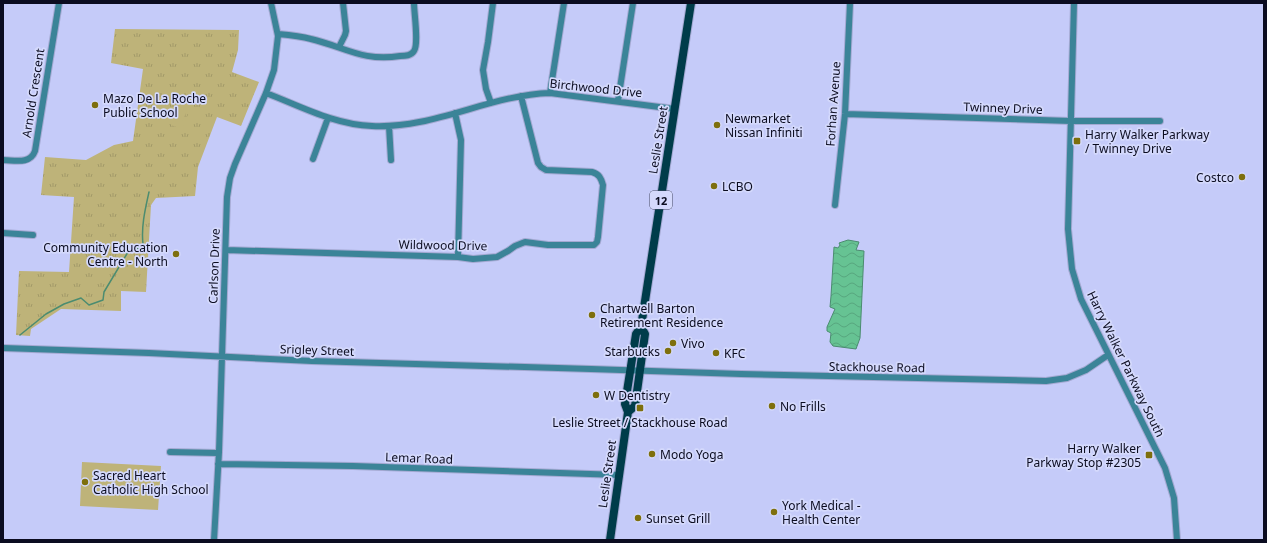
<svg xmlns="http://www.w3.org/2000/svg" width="1267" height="543" viewBox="0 0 1267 543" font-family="'Noto Sans',sans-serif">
<defs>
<pattern id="grass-tufts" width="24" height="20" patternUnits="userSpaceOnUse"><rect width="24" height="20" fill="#beb379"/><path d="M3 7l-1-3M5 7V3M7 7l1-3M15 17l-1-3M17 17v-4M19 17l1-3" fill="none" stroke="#a29968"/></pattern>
<pattern id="water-waves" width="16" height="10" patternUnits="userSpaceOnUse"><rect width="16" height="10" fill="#66c393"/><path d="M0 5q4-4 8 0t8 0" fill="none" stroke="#57a67e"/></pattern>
</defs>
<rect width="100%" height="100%" fill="#c5cbf9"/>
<path fill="url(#grass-tufts)" d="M115,29L239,30L238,50L232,72L259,82L241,126L217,117L198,167L195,196L156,198L151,205L146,292L121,291V311L61,309L31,329L30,336L16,335L19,271L69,272L74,197L41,195L45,157L86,160L114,145L133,141L143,69L111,63Z"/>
<path fill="#beb379" d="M179,108L187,111L179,128L171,125Z
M189,112L197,116L190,133L182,129Z
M82,462L161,466L158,510L80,506Z"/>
<path fill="url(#water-waves)" stroke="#4b8c70" d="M848,240L859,242L856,250L864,251L860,338L856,349L833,346L830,342L831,333L827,331V327L835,309L830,307L831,296L834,247L838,248L840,245L839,243Z"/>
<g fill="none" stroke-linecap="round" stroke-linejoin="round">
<path stroke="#4b8c70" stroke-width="1.5" d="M20,335L46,314L64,304L81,298L89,305L103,300L104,292L128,252L136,250L143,244C141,227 145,210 149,192"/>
<defs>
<path id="minor" d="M1074,3L1068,229L1072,269L1081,299L1165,468L1174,498L1177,540
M278,34C289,35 300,36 311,39C345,47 363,62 400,56C405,56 411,56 414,51C419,44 414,13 414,3
M339,47L345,35L346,31L343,3
M266,93C300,106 335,125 372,126C434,129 489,95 550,93L675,109
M550,93L564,3
M618,101L633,3
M491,103L486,89L483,70L488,42L493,3
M455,113L461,140L458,257
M845,114L1071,121H1160
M389,126L391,160
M313,159L328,118
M3,160C14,160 30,165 35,151L59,3
M835,205L845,114L850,3
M3,233L33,235
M226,250L458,257L473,259L497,257L508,251L515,246L525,242L548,245H594L597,242L598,237L603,185C601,178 599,174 592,172L546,170L541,167L538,163L521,96
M3,348L149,353L312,361L591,369L741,374L1046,381L1067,378L1086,370L1108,355
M170,452L218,453
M218,464L353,466L620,475
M214,540L219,452L227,197L230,178L235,164L266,93L274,70L278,36L271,3"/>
<path id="major" d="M628,412L635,406L645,334L641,327
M610,540L628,412L625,404L636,334L641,327L691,3"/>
</defs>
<use href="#minor" stroke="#a4a9d2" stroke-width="8"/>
<use href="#major" stroke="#a4a9d2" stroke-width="10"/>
<use href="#minor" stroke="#3b8498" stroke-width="6"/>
<use href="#major" stroke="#003c4a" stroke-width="8"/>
</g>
<g fill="#7e6f0d" stroke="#d4d9fc" stroke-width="1.5">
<circle cx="95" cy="105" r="4"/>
<circle cx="717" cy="125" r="4"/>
<rect x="1073" y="137" width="8" height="8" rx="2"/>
<circle cx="1242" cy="177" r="4"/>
<circle cx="714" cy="186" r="4"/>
<circle cx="176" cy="254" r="4"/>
<circle cx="592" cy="315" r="4"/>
<circle cx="673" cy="343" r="4"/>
<circle cx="668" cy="351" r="4"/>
<circle cx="716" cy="353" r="4"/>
<circle cx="596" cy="395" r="4"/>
<circle cx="772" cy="406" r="4"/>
<rect x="636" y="404" width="8" height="8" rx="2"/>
<circle cx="652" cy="454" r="4"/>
<rect x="1145" y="451" width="8" height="8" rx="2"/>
<circle cx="85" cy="482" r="4"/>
<circle cx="774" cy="512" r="4"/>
<circle cx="638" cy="518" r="4"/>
</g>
<g text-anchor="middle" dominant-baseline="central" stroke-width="3.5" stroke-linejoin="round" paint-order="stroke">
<rect fill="#d4d9fc" stroke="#474a62" stroke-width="1" x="650" y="191" width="22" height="18" rx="3"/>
<g font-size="11" font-weight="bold" fill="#0b0c20">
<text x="661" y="200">12</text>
</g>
<g font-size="12" fill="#0b0c20" stroke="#d4d9fc">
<text transform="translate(596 88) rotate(6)">Birchwood Drive</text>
<text transform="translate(33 93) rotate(-81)">Arnold Crescent</text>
<text transform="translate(833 104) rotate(-86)">Forhan Avenue</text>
<text transform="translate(1003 108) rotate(2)">Twinney Drive</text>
<text transform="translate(658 140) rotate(-81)">Leslie Street</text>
<text transform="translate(443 245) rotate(1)">Wildwood Drive</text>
<text transform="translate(214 266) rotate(-88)">Carlson Drive</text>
<text transform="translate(317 350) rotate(2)">Srigley Street</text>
<text transform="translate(1126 364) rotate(64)">Harry Walker Parkway South</text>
<text transform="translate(877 367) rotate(1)">Stackhouse Road</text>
<text transform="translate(419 458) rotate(2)">Lemar Road</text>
<text transform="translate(607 474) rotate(-82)">Leslie Street</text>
</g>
<g font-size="12" fill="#0b0c20" stroke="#d4d9fc" text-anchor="start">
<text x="103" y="98">Mazo De La Roche<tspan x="103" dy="14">Public School</tspan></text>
<text x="725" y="118">Newmarket<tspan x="725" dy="14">Nissan Infiniti</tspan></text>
<text x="1085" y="134">Harry Walker Parkway<tspan x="1085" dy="14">/ Twinney Drive</tspan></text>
<text x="1234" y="177" text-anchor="end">Costco</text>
<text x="722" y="186">LCBO</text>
<text x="168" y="247" text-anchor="end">Community Education<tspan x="168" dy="14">Centre - North</tspan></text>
<text x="600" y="308">Chartwell Barton<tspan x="600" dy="14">Retirement Residence</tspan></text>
<text x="681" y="343">Vivo</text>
<text x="660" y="351" text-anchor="end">Starbucks</text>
<text x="724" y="353">KFC</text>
<text x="604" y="395">W Dentistry</text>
<text x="780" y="406">No Frills</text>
<text x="640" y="422" text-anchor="middle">Leslie Street / Stackhouse Road</text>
<text x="1141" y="448" text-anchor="end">Harry Walker<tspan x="1141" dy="14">Parkway Stop #2305</tspan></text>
<text x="660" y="454">Modo Yoga</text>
<text x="93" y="475">Sacred Heart<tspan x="93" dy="14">Catholic High School</tspan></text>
<text x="782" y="505">York Medical -<tspan x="782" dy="14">Health Center</tspan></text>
<text x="646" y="518">Sunset Grill</text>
</g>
</g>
<rect width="1267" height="543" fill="none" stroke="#0b0c20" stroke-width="8"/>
</svg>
